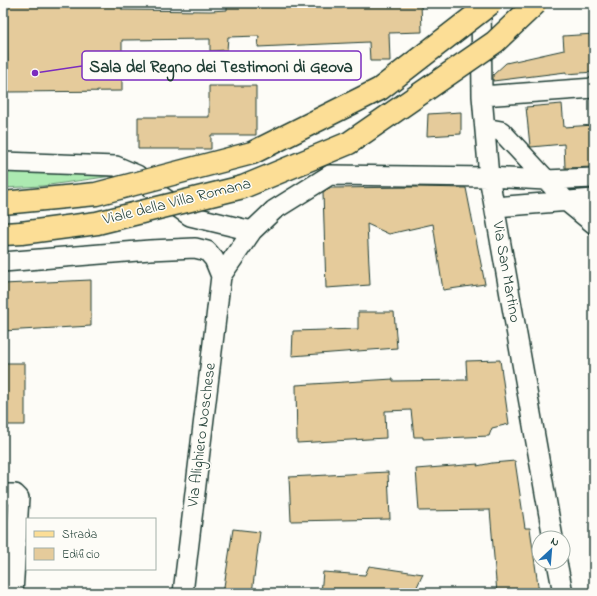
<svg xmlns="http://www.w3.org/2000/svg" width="597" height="596" viewBox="0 0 597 596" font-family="'Indie Flower',sans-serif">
<rect width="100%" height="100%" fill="#fdfcf7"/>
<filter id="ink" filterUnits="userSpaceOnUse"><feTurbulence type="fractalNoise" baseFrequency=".025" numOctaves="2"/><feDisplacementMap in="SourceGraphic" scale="8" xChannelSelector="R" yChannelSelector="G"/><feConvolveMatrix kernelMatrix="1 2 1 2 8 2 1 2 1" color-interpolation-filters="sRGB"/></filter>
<g filter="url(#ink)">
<path fill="#aceab1" stroke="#669472" d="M3,172L126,174L42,186L3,188Z"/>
<path fill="#e5cb9b" stroke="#1f3d34" d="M7,3H122V10L210,11L227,10V3H421L422,32L389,33L390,61H370L369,42L258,47L259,36L228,37L227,50L210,51V39L122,40V91L8,92Z
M594,34V72L566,74V72L493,81V75L506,63L564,50L563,36Z
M209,86H256V135H211V149H138V117H209Z
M562,104L564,127L594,125V167L565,168L564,144L531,147L530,146L526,107Z
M461,112V134L427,136L428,114Z
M417,187L466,188L485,284L443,290L433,224L389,234L367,224L370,285L326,288L323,192L329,188Z
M91,280V326L3,331V284Z
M358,312H394L397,348L292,356L293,331L358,329Z
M500,360L509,424L492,428L489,436L423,439V437H414L411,410L385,411L386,438L297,443L296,385L393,379V381L467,380L466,361Z
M3,363H25V425H3Z
M515,461L525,528H530L539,593H497L490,510L419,511L416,469L478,464L477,466L492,463Z
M388,472L390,519L291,521L289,477Z
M233,529L260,532L252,593H223Z
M369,566L423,574L414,593H321L323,572L365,575Z"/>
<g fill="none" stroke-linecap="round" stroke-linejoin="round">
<defs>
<path id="minor" d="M481,3L482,96L489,177L553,538
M482,96L594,88
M485,128L501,131L567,202L594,224
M3,162L116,166L137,175L157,193L190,216L252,231
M495,207L594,199
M3,262L150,250L195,248L207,251L214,259L221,276
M3,494H15L19,498L13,593
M557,562L563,593
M183,593L221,276L252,231L274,210L330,175L489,177L545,180L594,178"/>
<path id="major" d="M3,234L21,233"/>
</defs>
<use href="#minor" stroke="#1f3d34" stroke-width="22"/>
<use href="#major" stroke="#1f3d34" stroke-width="25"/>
<use href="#minor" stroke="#fdfcf7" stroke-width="19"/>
<use href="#major" stroke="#fcde96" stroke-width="22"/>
<defs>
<path id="major-bridge" d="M3,203L96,194L252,153L380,89L491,3
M21,233L97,223L243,187L349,143L495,42L536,3"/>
</defs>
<use href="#major-bridge" stroke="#1f3d34" stroke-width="25" stroke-linecap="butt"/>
<use href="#major-bridge" stroke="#fcde96" stroke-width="22"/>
</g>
</g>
<g text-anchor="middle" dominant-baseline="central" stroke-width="3" stroke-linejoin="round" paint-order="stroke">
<g font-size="16" fill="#1f3d34" stroke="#fdfcf7">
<text transform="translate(177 202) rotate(-14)">Viale della Villa Romana</text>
<text transform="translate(506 272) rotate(80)">Via San Martino</text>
<text transform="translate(202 435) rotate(-83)">Via Alighiero Noschese</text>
</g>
</g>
<path fill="none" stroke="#7b2cbf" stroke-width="1.5" d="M35 73L82 66"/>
<circle fill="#7b2cbf" stroke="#fdfcf7" stroke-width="1.5" cx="35" cy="73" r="4"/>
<rect fill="#fdfcf7" stroke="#7b2cbf" stroke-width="1.5" x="82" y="51" width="279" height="29" rx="4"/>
<g font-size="17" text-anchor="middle" font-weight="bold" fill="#1f3d34">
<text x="221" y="72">Sala del Regno dei Testimoni di Geova</text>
</g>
<rect width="597" height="596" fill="none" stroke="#fdfcf7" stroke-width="16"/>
<rect x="8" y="8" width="581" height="580" fill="none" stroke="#1f3d34" stroke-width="1.5" filter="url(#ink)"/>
<rect x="26" y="518" width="130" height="52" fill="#fdfcf7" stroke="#a4b0a9"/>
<rect x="34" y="531" width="20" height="6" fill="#fcde96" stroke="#a4b0a9"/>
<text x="62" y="538" font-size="12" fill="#1f3d34">Strada</text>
<rect x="34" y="548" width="20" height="12" fill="#e5cb9b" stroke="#a4b0a9"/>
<text x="62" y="558" font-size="12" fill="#1f3d34">Edificio</text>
<g transform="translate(551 550) rotate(26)"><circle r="19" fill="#fdfcf7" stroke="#a4b0a9"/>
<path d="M0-3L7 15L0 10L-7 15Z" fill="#1f6fb2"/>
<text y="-6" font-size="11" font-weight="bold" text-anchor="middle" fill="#1f3d34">N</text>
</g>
</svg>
